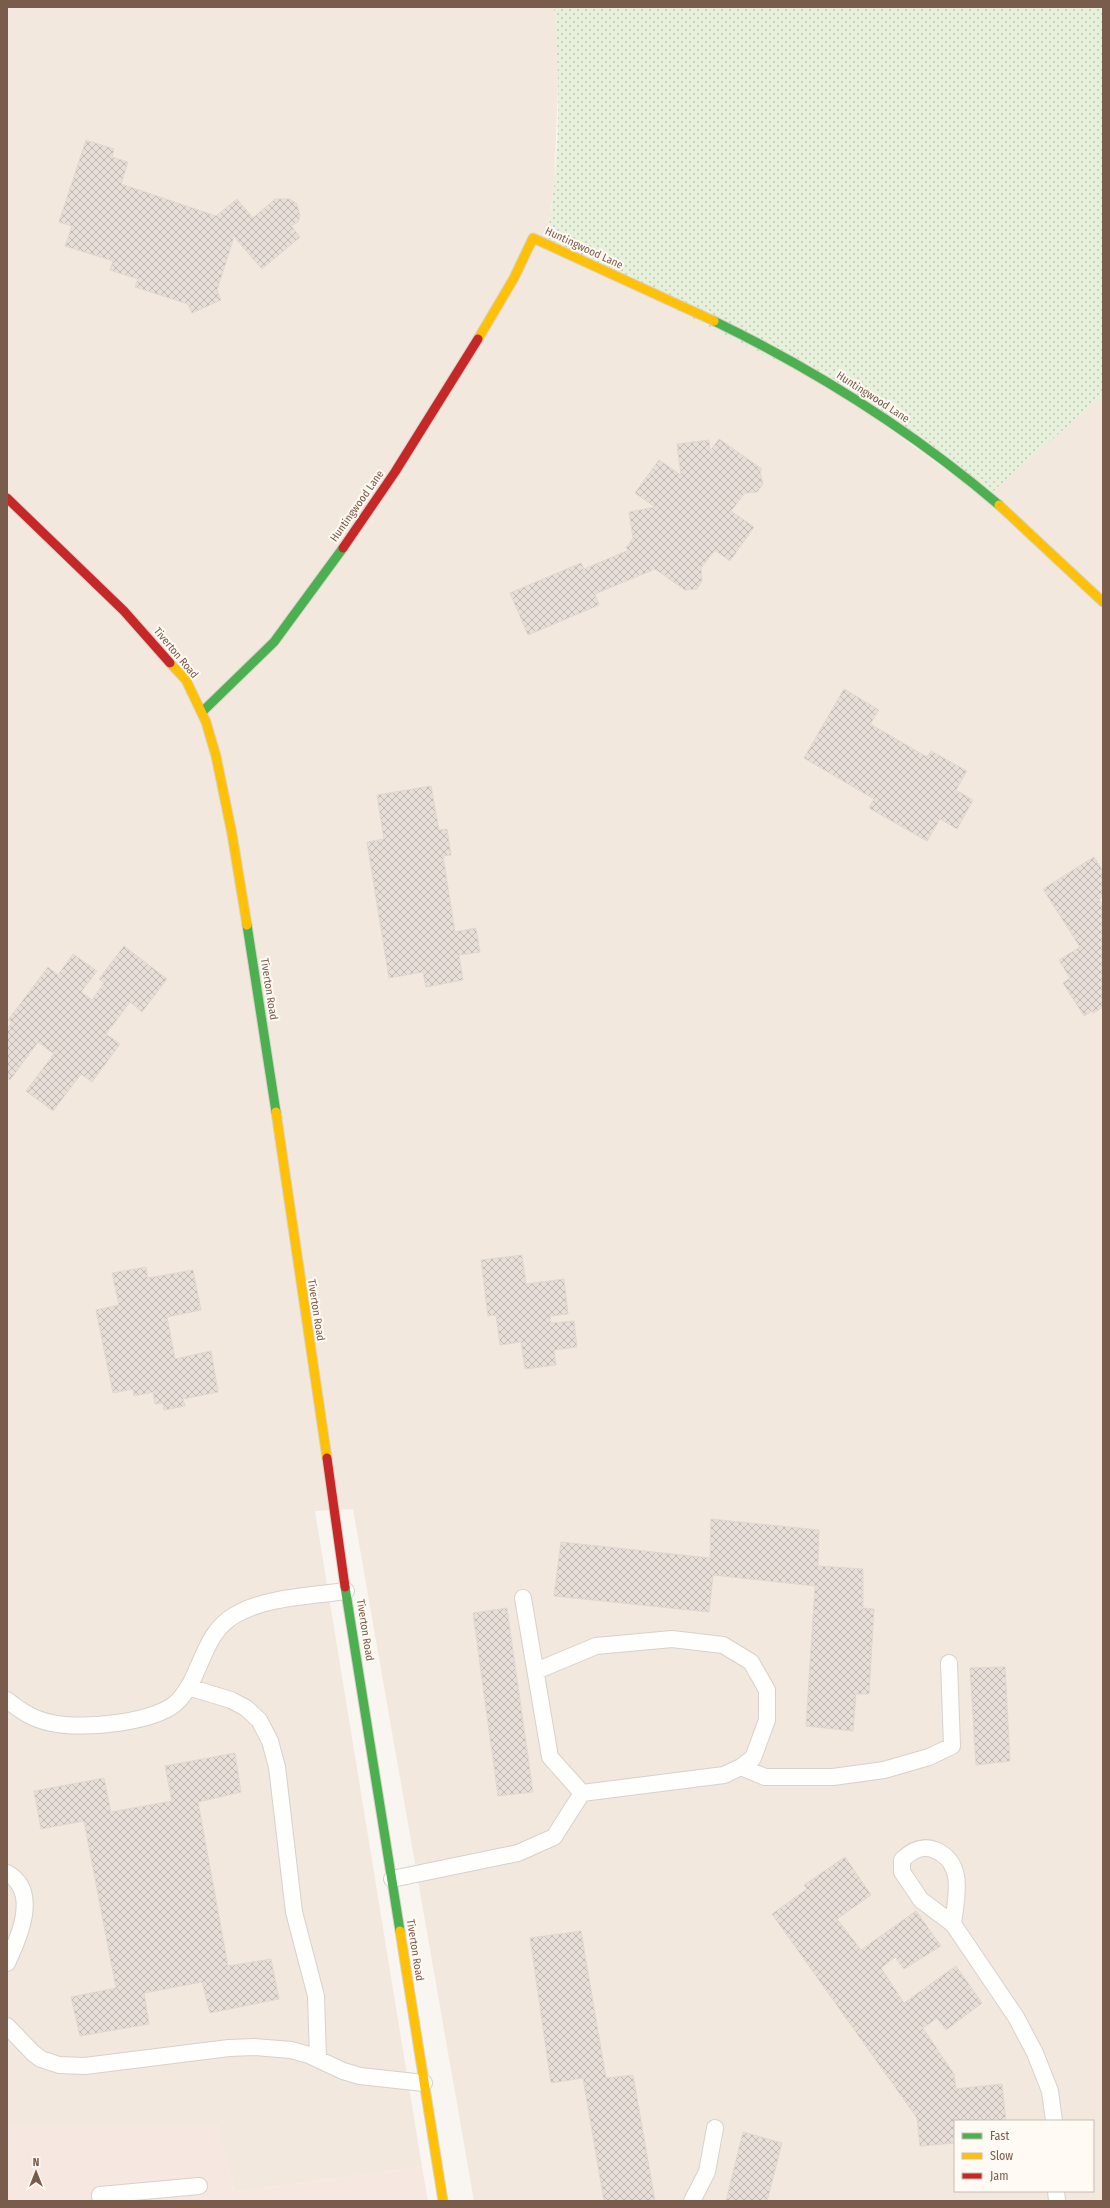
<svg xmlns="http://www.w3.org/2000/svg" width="1110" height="2208" viewBox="0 0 1110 2208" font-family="'Fira Sans Condensed',sans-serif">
<defs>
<pattern id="grass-dots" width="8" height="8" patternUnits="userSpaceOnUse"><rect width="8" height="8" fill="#e7f0db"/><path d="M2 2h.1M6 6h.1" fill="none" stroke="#c0c6b4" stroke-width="1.8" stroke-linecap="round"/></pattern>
<pattern id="building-cross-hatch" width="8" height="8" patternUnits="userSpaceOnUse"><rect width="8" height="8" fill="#e6ded7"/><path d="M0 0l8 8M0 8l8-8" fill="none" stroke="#bfb7b1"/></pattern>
</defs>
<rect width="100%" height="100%" fill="#f9f5f0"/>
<path fill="#f2e8de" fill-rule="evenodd" d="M7,7H554L559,60L554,189L546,244L819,377L984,498L1103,395V2201H474L353,1509L315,1511L422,2167L235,2192L217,2125H7ZM955,2121H1093V2191H955Z"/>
<path fill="#f6e8e1" d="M7,2125H217L235,2192L422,2167L428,2201H7Z"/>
<path fill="url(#grass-dots)" d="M554,7H1103V395L984,499L862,404L546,244C560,166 561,86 554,7Z"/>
<path fill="url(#building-cross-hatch)" stroke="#e2d8d2" d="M86,140L114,149L112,157L128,162L121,184L216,216L237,199L253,218L275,199H290L297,204L300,216L298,222L291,226L300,237L262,269L234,237L217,290L221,300L192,313L188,304L135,287L138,279L110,270L113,261L65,246L72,226L59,222Z
M719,439L762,469L760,471L763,484L757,492L745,493L731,511L754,527L730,561L715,550L701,568L702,581L697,589L685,590L655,569L595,594L599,605L528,635L510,593L581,563L584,569L629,550L626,548L633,538L629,512L655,507L635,493L659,460L681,475L677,444L709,440L710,451Z
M844,689L879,710L870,724L927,757L931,751L967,771L956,790L973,800L957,829L940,819L927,841L869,808L874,799L804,758Z
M431,786L439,830L447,829L451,855L443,856L455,932L476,928L480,952L459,955L463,980L426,987L423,972L389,978L367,842L384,839L377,795Z
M1094,857L1103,871V896L1099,899L1103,906V1007L1093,1013L1092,1011L1084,1016L1063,983L1070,978L1059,960L1080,947L1043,889Z
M124,946L167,979L142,1012L130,1002L106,1034L120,1044L92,1082L81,1074L53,1111L26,1091L54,1054L38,1042L10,1080L7,1078V1029L12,1022L8,1020L48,967L58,975L73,954L97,971L81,992L92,1000L104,983L99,979Z
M522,1255L526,1284L564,1279L568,1314L550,1316L551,1323L574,1321L577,1347L554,1350L556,1365L525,1369L521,1342L500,1345L496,1315L488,1316L481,1260Z
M146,1267L148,1278L193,1270L201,1310L167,1317L175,1359L211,1351L218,1392L183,1399L185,1406L164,1410L163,1403L155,1404L153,1392L134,1396L133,1389L113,1393L96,1310L119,1305L112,1273Z
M711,1519L819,1530L818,1566L863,1569V1608L874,1609L869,1694H856L853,1731L806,1726L815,1586L713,1575L709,1612L554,1596L561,1542L710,1558Z
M507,1608L533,1792L498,1796L473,1613Z
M1005,1667L1010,1761L976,1765L970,1668Z
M235,1753L241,1792L198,1802L228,1966L271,1959L279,1999L210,2013L202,1982L144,1993L149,2024L80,2036L71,1997L116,1988L84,1821L41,1829L34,1791L104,1778L111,1812L172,1801L165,1766Z
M845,1857L871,1895L837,1919L861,1950L916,1911L941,1946L904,1969L895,1957L881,1968L904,2003L956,1966L982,2003L946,2030L937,2018L923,2028L954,2074L956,2089L1002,2084L1006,2121H955V2143L920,2146L917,2118L772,1914L807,1889L804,1885Z
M581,1931L606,2078L633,2075L655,2201H604L583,2078L551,2083L530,1938Z
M743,2132L782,2143L767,2201H726Z"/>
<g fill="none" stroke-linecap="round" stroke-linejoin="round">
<defs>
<path id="lane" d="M523,1598L550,1757L582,1793
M188,1687L231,1700L246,1708L259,1720L270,1741L277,1767L294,1912L316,1996L318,2058
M7,1700C21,1711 34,1720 52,1723C81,1730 159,1723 179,1700C203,1673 202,1634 235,1615C265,1597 312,1596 346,1591
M741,1767L765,1777H833L884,1770L929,1757L952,1746L949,1663
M7,1873C40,1891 19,1938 7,1963
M392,1879L518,1853L554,1837L582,1793L724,1775L741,1767L753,1758L767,1720V1690L751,1662L723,1645L672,1639L596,1646L536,1671
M953,1924C956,1898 966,1863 935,1850C922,1845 912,1850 902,1860V1872L921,1900L953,1924L1016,2017L1035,2053L1050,2091L1054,2121
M7,2026L33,2053L41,2059L59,2065L85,2066L229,2048L254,2047L291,2050L309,2055L343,2071L360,2076L424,2083
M1056,2191L1057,2201
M101,2201L100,2195L199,2186
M692,2201L707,2172L715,2128"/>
<path id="fast" d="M714,321C817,371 912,431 999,505
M202,712L274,642L343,548
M247,925L276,1112
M345,1587L400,1931"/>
<path id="slow" d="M478,339L514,278L533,238L714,321
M999,505L1103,602
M170,663L186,680L206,722L216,756L232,834L247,925
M276,1112L327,1458
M400,1931L443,2201"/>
<path id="jam" d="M7,498L124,611L170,663
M343,548L395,472L478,339
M327,1458L345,1587"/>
</defs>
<use href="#lane" stroke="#d7d1cb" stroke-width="18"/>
<use href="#fast" stroke="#d9d2cb" stroke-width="11"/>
<use href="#slow" stroke="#d9d2cb" stroke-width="11"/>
<use href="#jam" stroke="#d9d2cb" stroke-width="11"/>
<use href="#lane" stroke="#fefefd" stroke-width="16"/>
<use href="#fast" stroke="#4caf50" stroke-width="9"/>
<use href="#slow" stroke="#ffc107" stroke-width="9"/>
<use href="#jam" stroke="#c62828" stroke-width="9"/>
</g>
<g text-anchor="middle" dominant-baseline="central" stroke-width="4" stroke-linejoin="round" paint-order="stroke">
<g font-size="11" fill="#7a5c4d" stroke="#fffaf3">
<text transform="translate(584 248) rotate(25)">Huntingwood Lane</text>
<text transform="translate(873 397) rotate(33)">Huntingwood Lane</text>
<text transform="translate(357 506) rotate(-55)">Huntingwood Lane</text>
<text transform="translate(176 653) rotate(50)">Tiverton Road</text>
<text transform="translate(269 989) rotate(81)">Tiverton Road</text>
<text transform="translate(316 1310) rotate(81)">Tiverton Road</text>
<text transform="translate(365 1630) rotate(81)">Tiverton Road</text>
<text transform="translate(415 1950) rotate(81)">Tiverton Road</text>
</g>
</g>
<rect width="1110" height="2208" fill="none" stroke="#7a5c4d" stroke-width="16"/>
<rect x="954" y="2120" width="140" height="72" fill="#fffaf3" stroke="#cabbb1"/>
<rect x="962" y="2133" width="20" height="6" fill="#4caf50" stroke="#cabbb1"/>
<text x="990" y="2140" font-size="12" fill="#7a5c4d">Fast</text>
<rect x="962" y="2153" width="20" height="6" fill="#ffc107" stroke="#cabbb1"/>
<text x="990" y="2160" font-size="12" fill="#7a5c4d">Slow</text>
<rect x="962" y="2173" width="20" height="6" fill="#c62828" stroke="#cabbb1"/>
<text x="990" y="2180" font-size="12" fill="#7a5c4d">Jam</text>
<g transform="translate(36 2172)" stroke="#fffaf3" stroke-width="3" paint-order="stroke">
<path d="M0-3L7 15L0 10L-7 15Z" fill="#7a5c4d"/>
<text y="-6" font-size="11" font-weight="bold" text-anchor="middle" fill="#7a5c4d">N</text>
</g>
</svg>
